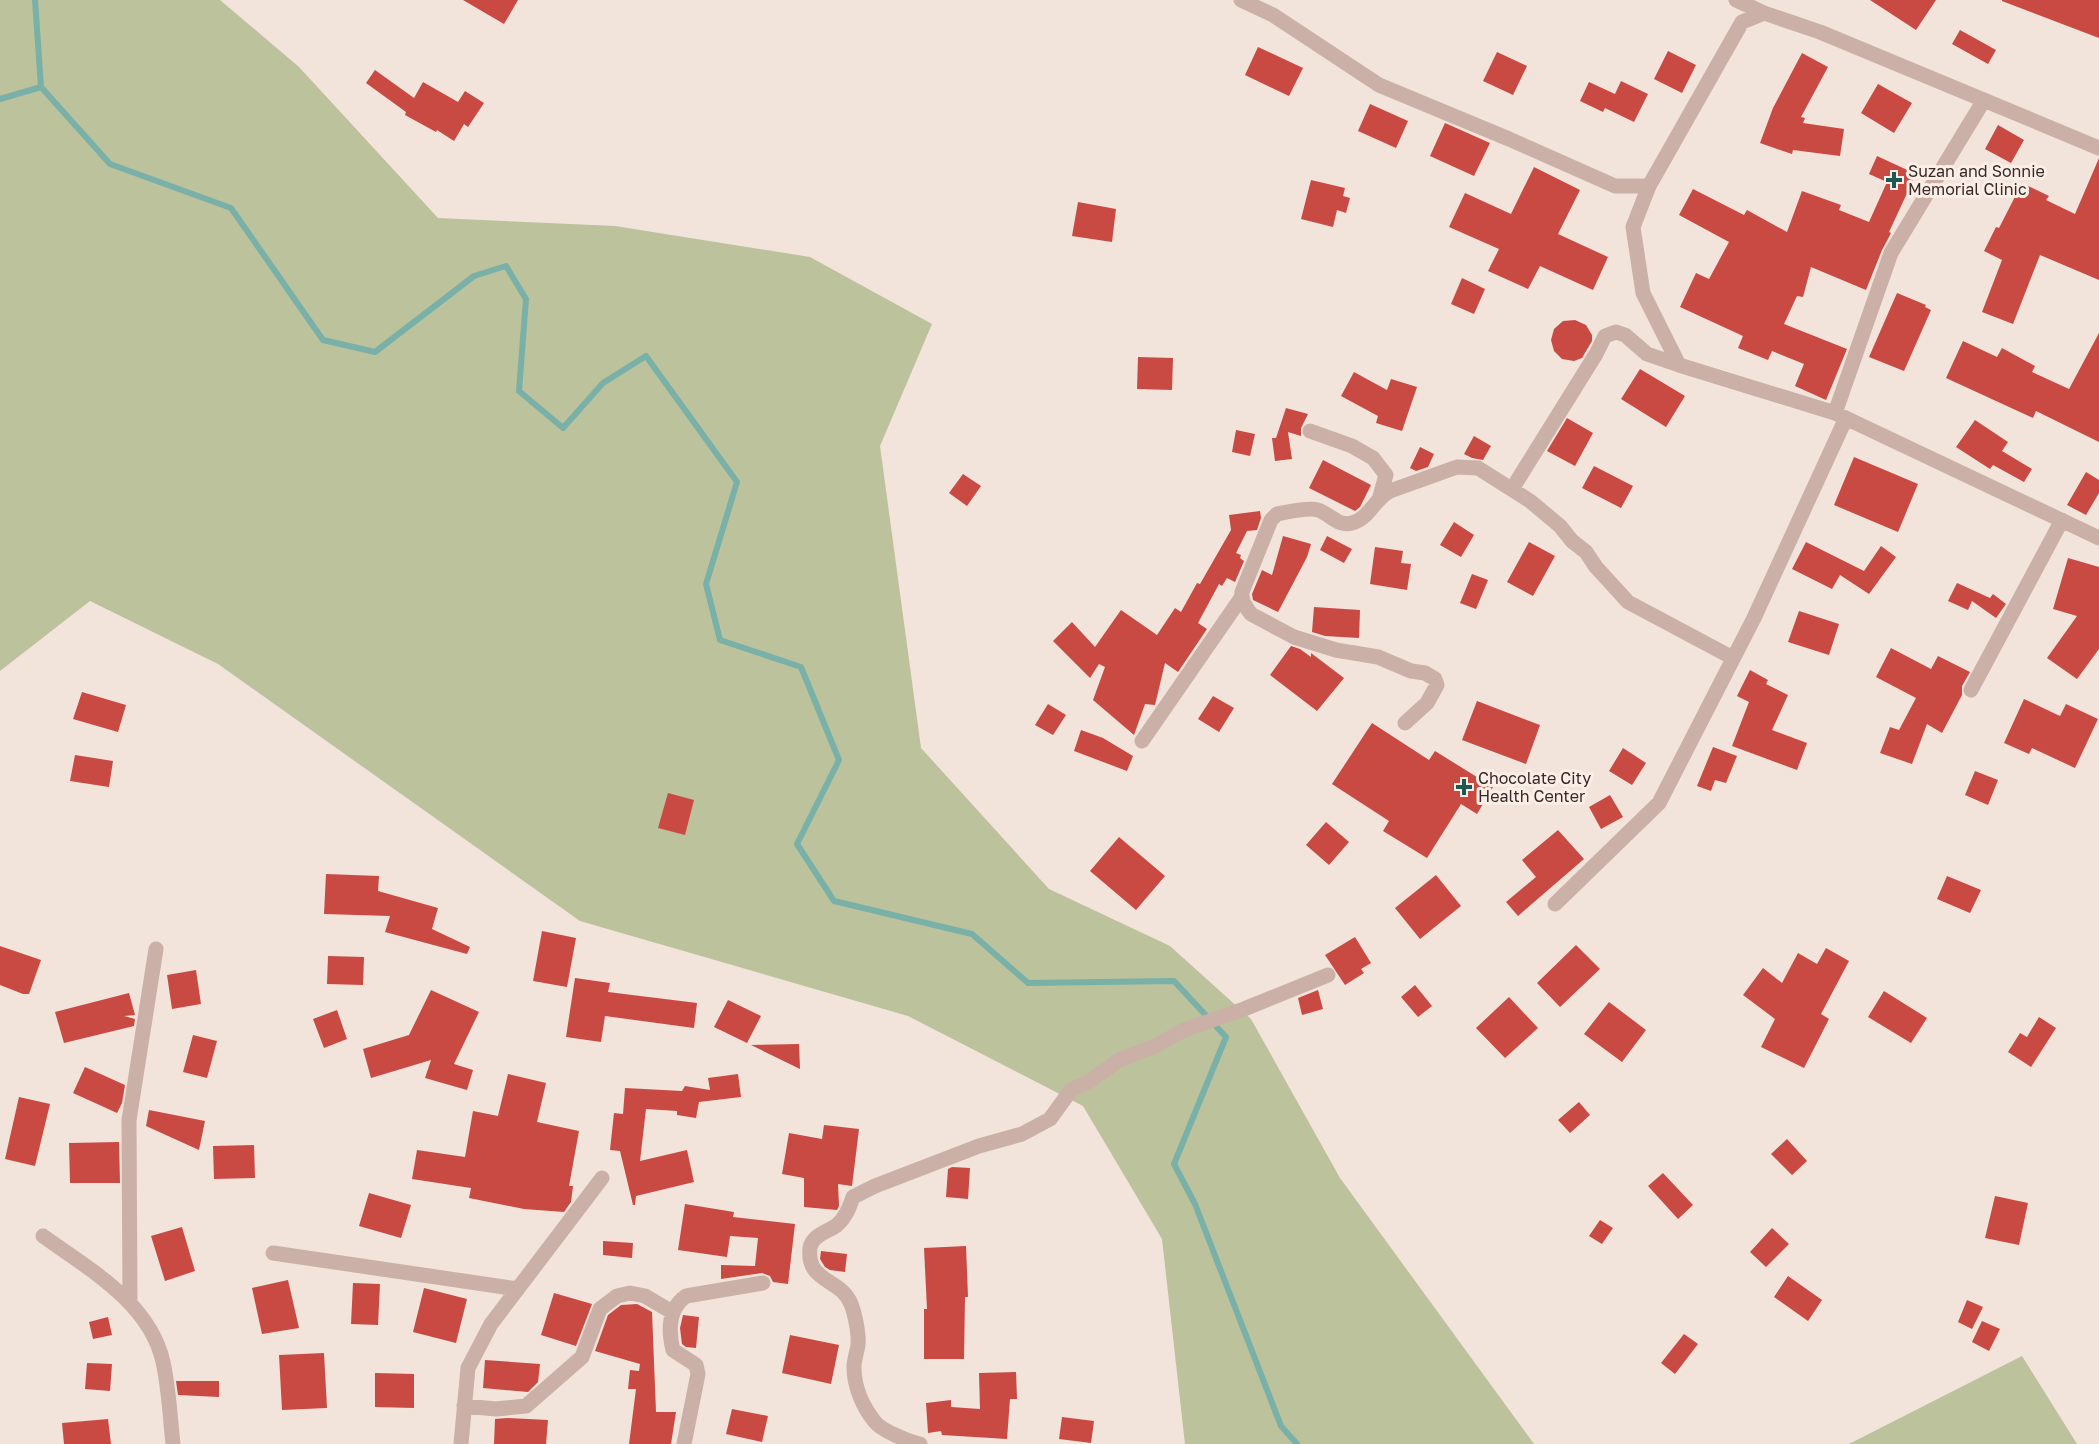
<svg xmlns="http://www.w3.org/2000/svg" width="2099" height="1444" viewBox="0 0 2099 1444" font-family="'Golos Text',sans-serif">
<rect width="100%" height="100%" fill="#f2e3db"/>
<path fill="#bcc29b" d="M0,0H220L299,67L438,218L615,226L810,257L932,324L880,446L921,748L1049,889L1170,946L1251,1019L1340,1178L1534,1444H1185L1162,1239L1083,1106L908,1016L580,921L218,664L90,601L0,671Z
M2022,1356L2077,1444H1849Z"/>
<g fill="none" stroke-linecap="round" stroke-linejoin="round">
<path stroke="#79b0a8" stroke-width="6" d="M35,0L41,87L110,164L231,208L323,340L375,352L474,276L506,266L526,299L519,391L563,428L603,383L646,356L737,482L706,584L720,640L801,667L839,760L797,844L834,901L972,934L1028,983L1174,981L1226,1037L1174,1164L1195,1204L1281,1426L1297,1444
M0,99L41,87"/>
</g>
<path fill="#c84a43" d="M463,0H518L504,24Z
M1870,0H1936L1916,30Z
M2002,0H2099V38L2002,1Z
M1960,30L1996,50L1988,64L1952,44Z
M1258,47L1303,68L1289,96L1245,75Z
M1668,51L1696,65L1682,93L1654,79Z
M1497,52L1527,66L1513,95L1483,81Z
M1802,53L1828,67L1801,117L1805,118L1803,123L1844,129L1840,156L1793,150L1792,154L1760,143L1773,108Z
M375,70L414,98L423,82L458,102L465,91L484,103L468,127L464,124L454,141L437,130L436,132L405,115L406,112L366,83Z
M1621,81L1648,94L1634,122L1605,108L1603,112L1580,101L1589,82L1615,94Z
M1878,84L1912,103L1894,133L1861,113Z
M1370,104L1408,121L1396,148L1358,131Z
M1445,123L1490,143L1474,176L1430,156Z
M1998,125L2024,140L2011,163L1985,149Z
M1877,156L1916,174L1889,232L1891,233L1889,237L1882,250L1866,290L1811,267L1803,297L1797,296L1784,324L1847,349L1826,400L1795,386L1804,364L1772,351L1768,360L1738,348L1743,336L1680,307L1696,273L1709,279L1729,242L1679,215L1693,189L1744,215L1747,210L1787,232L1802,191L1841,205L1839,210L1869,222L1887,182L1869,174Z
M2099,158V280L2040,255L2013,324L1982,312L2002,260L1984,251L1996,227L1999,228L2022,183L2049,196L2046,200L2075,214Z
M1534,167L1580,190L1558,234L1608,257L1593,290L1540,266L1528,289L1488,271L1499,249L1449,227L1465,193L1511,214Z
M1311,180L1345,188L1343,196L1350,198L1346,213L1337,210L1333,227L1301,219Z
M1078,202L1116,209L1112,242L1072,236Z
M1462,278L1485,289L1474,314L1451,304Z
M1897,293L1926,305L1925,307L1931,310L1904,371L1869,357Z
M1575,320L1586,325L1592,335V341L1582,358L1574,361L1562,359L1554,351L1551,340L1554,329L1563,321Z
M2099,333V442L2036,411L2033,418L1946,378L1963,341L1997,357L2002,348L2035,366L2032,372L2069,389Z
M1138,357L1173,358L1172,390L1137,389Z
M1640,369L1685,396L1666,427L1621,399Z
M1354,372L1387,390L1391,379L1417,387L1402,431L1376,423L1378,416L1341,396Z
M1286,408L1308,414L1301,428V436L1288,432L1292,459L1275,461L1272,438H1276Z
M1567,418L1593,433L1575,466L1547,451Z
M1975,420L2008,442L2002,451L2032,469L2024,482L1993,465L1990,469L1956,447Z
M1236,430L1255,434L1250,456L1232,452Z
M1474,436L1491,446L1483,460L1472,458L1464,454Z
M1420,447L1434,454L1428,467L1416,471L1410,468Z
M1854,457L1918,484L1898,532L1834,505Z
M1323,460L1371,485L1360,507L1355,511L1309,488Z
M1594,466L1633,486L1621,508L1582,488Z
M2086,472L2099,480V493L2086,515L2067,505Z
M963,474L981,486L967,506L949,493Z
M1260,511L1261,518L1257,530L1247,531L1236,553L1241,555L1240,558L1244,561L1235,582L1227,578L1222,586L1219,584L1198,623L1207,629L1178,672L1165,663L1155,705L1145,704L1134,735L1093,700L1105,667L1099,664L1090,678L1053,641L1072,622L1095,647L1121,610L1157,635L1175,608L1181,612L1197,583L1200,584L1231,530L1229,515Z
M1454,522L1474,535L1461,557L1440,545Z
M1283,536L1311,544L1307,557L1278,612L1253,600L1252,594L1262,570L1272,575Z
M1327,536L1352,549L1344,563L1320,550Z
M1529,542L1555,556L1533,596L1507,582Z
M1806,542L1864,571L1881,546L1896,557L1869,594L1840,575L1832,589L1792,569Z
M1375,547L1403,551L1401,563L1411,564L1407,590L1370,584Z
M2068,558L2099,567V649L2077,679L2047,658L2077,616L2053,609Z
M1472,574L1488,580L1476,609L1460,603Z
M1957,583L1990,598L1993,594L2006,604L1996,618L1972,601L1968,610L1948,601Z
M1314,607L1360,610L1359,638L1325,636L1312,632Z
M1799,611L1839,624L1829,655L1788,642Z
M1291,646L1300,649L1311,657V653L1344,678L1317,711L1270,675Z
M1891,648L1931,669L1938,656L1970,672L1962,686V695L1942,733L1927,724L1912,764L1880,753L1890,727L1899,730L1916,698L1876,677Z
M1750,670L1768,680L1766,684L1788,695L1772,730L1807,743L1797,770L1732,746L1749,702L1737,696Z
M82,692L126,705L118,732L73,719Z
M1213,696L1234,708L1219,732L1198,719Z
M2024,699L2060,716L2066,704L2098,719L2075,768L2032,748L2029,754L2004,743Z
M1477,701L1540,725L1526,764L1462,740Z
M1048,704L1066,715L1053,735L1035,725Z
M1372,723L1429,760L1435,751L1493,787L1477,814L1461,804L1427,858L1383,831L1389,821L1332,784Z
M1081,730L1103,738L1133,756L1127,771L1074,751Z
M1713,747L1737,756L1726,783L1715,780L1711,791L1697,786Z
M1623,748L1646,763L1632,785L1609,771Z
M75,755L113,761L109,787L70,781Z
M1975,771L1998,780L1988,805L1965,795Z
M668,793L694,800L685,835L658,828Z
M1610,795L1623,817L1601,829L1589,807Z
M1326,822L1349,842L1329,865L1306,845Z
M1558,830L1584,859L1518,916L1506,902L1536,877L1522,860Z
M1119,837L1165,876L1136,910L1090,871Z
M326,874L379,876L378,891L438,908L432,929L470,947L467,954L385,932L390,916L324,914Z
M1436,875L1461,906L1420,939L1395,908Z
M1947,876L1981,890L1970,913L1937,899Z
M542,931L576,938L567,987L533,981Z
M1355,937L1371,963L1361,969L1364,973L1345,985L1325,955Z
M1576,945L1600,969L1560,1007L1537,983Z
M0,946L41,960L29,994H23L0,985Z
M1826,948L1849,961L1821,1014L1829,1019L1804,1068L1761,1047L1775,1019L1743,995L1763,968L1782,983L1798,953L1817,964Z
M328,956L364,957L363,985L327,984Z
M196,970L201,1004L172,1009L167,975Z
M575,978L610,983L608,992L697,1003L694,1028L605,1016L601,1042L566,1037Z
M1415,985L1432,1006L1418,1017L1401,997Z
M431,990L479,1012L454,1064L473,1070L467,1090L425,1078L431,1060L371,1078L363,1049L409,1035Z
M1318,990L1323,1009L1302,1015L1298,998Z
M1884,991L1927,1018L1911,1043L1868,1017Z
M129,993L135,1015L124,1016L135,1019L134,1026L64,1043L55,1012Z
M1509,997L1538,1028L1505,1058L1476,1028Z
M728,1000L761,1016L747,1043L714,1027Z
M1609,1002L1646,1030L1622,1062L1584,1034Z
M337,1010L347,1039L324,1048L313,1019Z
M2039,1017L2056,1028L2031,1067L2008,1052L2020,1033L2027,1037Z
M193,1035L217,1041L207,1078L183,1072Z
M799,1044L800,1069L751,1045Z
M85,1067L125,1085L122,1103L117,1113L73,1093Z
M508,1074L546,1083L537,1122L579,1131L569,1186H573L571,1202L564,1212L524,1209L469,1198L471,1188L412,1179L417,1150L465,1157L473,1111L498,1116Z
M738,1074L741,1097L699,1102L696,1118L677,1115V1111L646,1109L640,1161L687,1150L694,1182L636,1196L635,1205H633L620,1151L610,1150L614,1113L623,1114L625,1088L682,1091L685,1086L710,1090L708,1078Z
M19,1097L50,1104L35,1166L5,1159Z
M1579,1102L1590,1115L1570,1133L1558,1120Z
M149,1110L205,1121L199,1150L146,1126Z
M824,1125L859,1129L852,1186L838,1184L839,1206L837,1210L804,1207V1178L782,1174L789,1133L822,1139Z
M1787,1139L1807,1161L1792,1175L1771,1154Z
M119,1142L120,1183H70L69,1143Z
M254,1145L255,1178L214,1179L213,1146Z
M952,1167L970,1168L968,1199L946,1197L948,1169Z
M1663,1173L1693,1205L1678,1219L1648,1186Z
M369,1193L411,1205L401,1238L359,1226Z
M1995,1196L2028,1203L2019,1245L1985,1238Z
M685,1204L734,1212L733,1217L795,1224L788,1284L773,1282L770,1276L762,1273L721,1279V1265L755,1266L758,1238L730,1236L727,1257L678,1250Z
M1600,1220L1613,1228L1602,1244L1589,1236Z
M182,1227L195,1271L165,1281L151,1236Z
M1772,1228L1789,1244L1766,1267L1750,1252Z
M603,1241L633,1243L632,1258L603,1255Z
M966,1246L968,1297H965L964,1359H924V1309H927L924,1248Z
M821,1251L847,1254L845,1272L830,1270L825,1267L820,1259Z
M1788,1276L1822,1300L1808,1321L1774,1297Z
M288,1280L299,1328L262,1334L252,1288Z
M353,1283L380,1284L378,1325L351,1324Z
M424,1288L467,1299L456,1343L413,1332Z
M554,1293L592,1304L576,1346L541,1335Z
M1967,1300L1983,1307L1972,1329L1958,1322Z
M637,1304L652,1312L656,1412H676L671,1444H629L636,1389H628L630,1370L639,1371L640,1364L595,1351L608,1315L621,1305Z
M683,1315L699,1317L696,1348L686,1347L682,1344L680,1328Z
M108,1317L112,1335L93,1339L89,1322Z
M1982,1321L2000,1329L1989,1351L1972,1342Z
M1684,1334L1698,1344L1675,1374L1661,1363Z
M790,1335L839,1345L831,1384L782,1373Z
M324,1353L327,1408L282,1410L279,1355Z
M485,1360L540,1364L538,1382L528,1392L483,1388Z
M87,1363L112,1364L110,1391L85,1389Z
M1016,1372L1017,1399H1010L1007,1439L942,1435L941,1431L928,1433L926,1403L951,1400V1407L980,1409L979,1373Z
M375,1373L414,1374V1408L375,1407Z
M176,1381H219V1397L178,1395Z
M732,1409L768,1416L762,1442L726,1434Z
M1062,1417L1094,1421L1091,1443L1059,1439Z
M507,1418L548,1420L546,1444H494L495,1419Z
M108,1419L111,1444H64L62,1423Z"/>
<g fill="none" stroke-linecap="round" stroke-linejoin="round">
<path stroke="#cbb0a7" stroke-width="15" d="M1241,0L1273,15L1379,85L1509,139L1615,186H1649L1742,22L1764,13L1820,32L2099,148
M1736,0L1764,13
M1649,186L1633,227L1643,293L1679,365
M1835,413L1891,253L1984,100
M1310,431L1352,446L1373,458L1386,475L1380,496
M1512,489L1596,354L1605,336L1616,332L1625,335L1647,354L1679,365L1835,413L2099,538
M1971,690L2062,520
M1405,723L1427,703L1437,685L1435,679L1425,673L1411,671L1378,657L1336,650L1294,637L1251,614C1246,607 1241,601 1242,592L1271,520L1277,514C1287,512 1309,507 1318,510C1330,514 1338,527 1352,523C1369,519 1374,499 1390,491L1457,467L1478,468L1530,501L1560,526L1572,541L1586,552L1596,567L1628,602L1733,658
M1142,741L1241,598
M1555,904L1659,803L1754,618L1846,418
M43,1236C89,1269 150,1303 163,1362C169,1389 170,1417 173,1444
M273,1253L518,1289
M130,1302L129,1120L156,949
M464,1406L496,1409L526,1406L582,1357L600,1309L617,1296L630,1293L645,1296L672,1312
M461,1444L468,1368L491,1324L602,1178
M684,1444L698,1374L696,1365L673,1350C668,1330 668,1309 686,1296L763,1283
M920,1444C910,1442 882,1431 875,1422C863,1407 854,1387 854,1367C854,1360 857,1352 858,1345C859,1334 855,1314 851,1304C841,1278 806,1283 810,1248C812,1235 828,1232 837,1225C846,1217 849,1208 853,1197L875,1186L979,1146L1022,1134L1050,1119L1071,1090L1090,1081L1119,1060L1157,1045L1184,1030L1244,1009L1328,975"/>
</g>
<g fill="#1c5951" stroke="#faeee7" stroke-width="2">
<path d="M1891 171h6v6h6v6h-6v6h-6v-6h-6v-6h6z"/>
<path d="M1461 778h6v6h6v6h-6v6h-6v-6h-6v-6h6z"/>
</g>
<g text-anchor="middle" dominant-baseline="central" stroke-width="6" stroke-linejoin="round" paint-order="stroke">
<g font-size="16" fill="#372928" stroke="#faeee7" text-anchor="start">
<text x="1908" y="171">Suzan and Sonnie<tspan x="1908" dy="18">Memorial Clinic</tspan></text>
<text x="1478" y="778">Chocolate City<tspan x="1478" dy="18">Health Center</tspan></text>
</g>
</g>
</svg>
